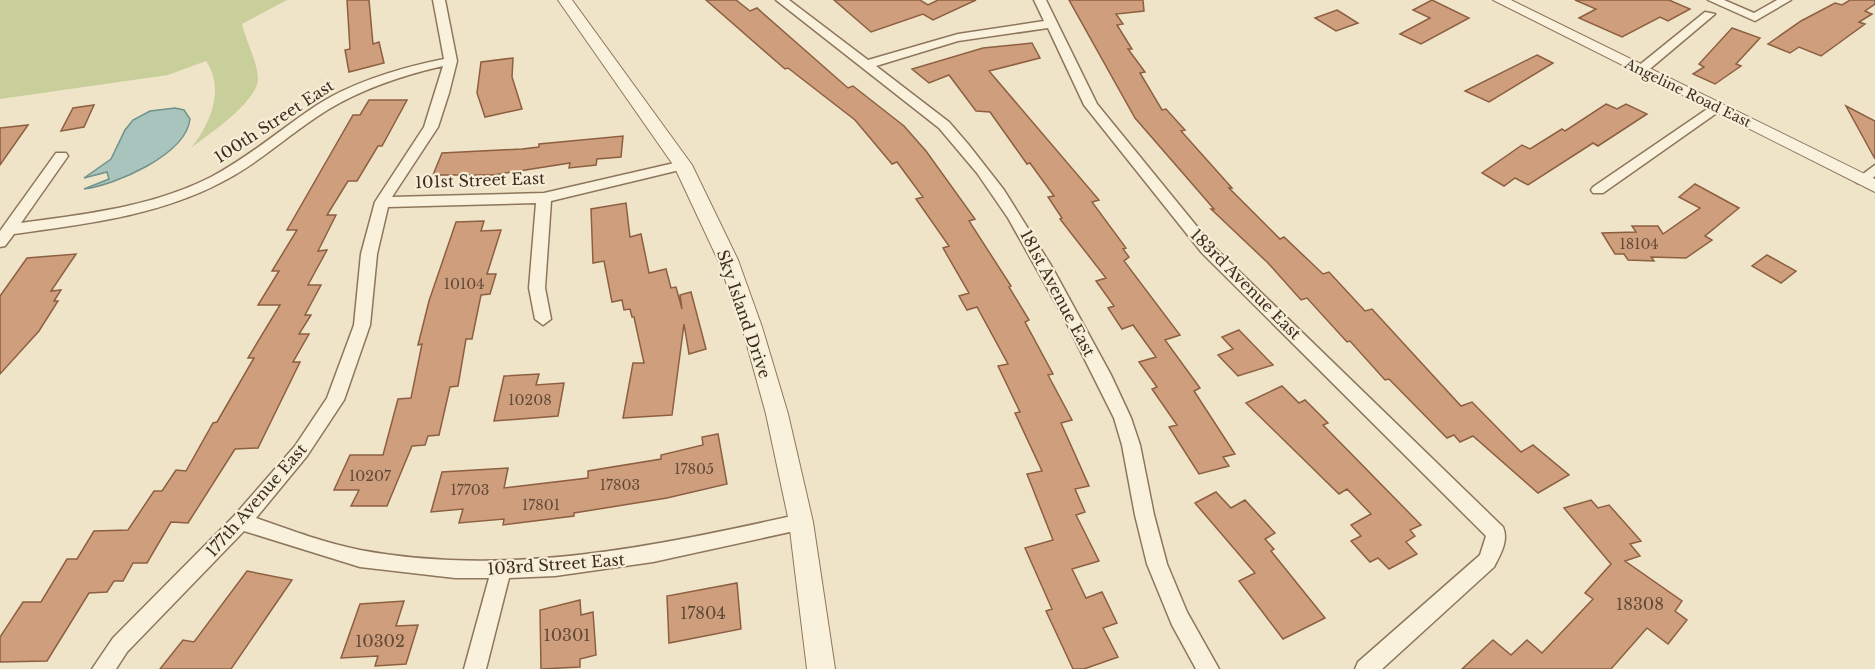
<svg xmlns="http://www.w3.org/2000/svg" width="1875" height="669" viewBox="0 0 1875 669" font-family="'Libre Baskerville',serif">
<rect width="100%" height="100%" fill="#f0e4c8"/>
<path fill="#c9cf9b" d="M0,0H287L242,24C246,41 257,61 258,78C259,101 208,135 191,148C211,123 225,89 206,61L168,75L0,99Z"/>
<path fill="#a9c4bc" stroke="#6f938a" stroke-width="1.5" d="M175,108L184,110L190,119C186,155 115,185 84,189L109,179L107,172L84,178L111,159L125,130L133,120L150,111Z"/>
<path fill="#cf9f7d" stroke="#8d5f41" stroke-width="1.5" d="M347,0H369L373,44L379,42L384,63L349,72L345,50L350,49Z
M706,0H736L750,11L757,8L848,88L853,86L904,126L926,151L975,219L969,221L1011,286L1009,287L1029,320L1025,322L1053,374L1048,375L1072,420L1061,423L1089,486L1075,489L1085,512L1076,515L1099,561L1072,569L1086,598L1102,592L1117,623L1103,628L1118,657L1084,669H1073L1046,611L1052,609L1025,548L1053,540L1027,474L1042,471L1015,413L1020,412L998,366L1008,364L977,307L967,310L959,296L969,293L943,248L949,246L916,199L923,197L897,162L892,164L855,120L788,68L785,69Z
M834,0H920L928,5L938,0H976L933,20L923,14L871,32Z
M1069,0H1143L1144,11L1116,14L1123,24L1117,25L1132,49H1128L1145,72L1140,73L1162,110L1166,109L1185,130L1181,131L1232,188H1229L1280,239L1284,237L1323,274L1329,272L1365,311L1372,309L1461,406L1472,402L1521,452L1533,445L1569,475L1538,493L1473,436L1460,442L1454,435L1447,438L1389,379L1385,380L1350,341L1347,342L1307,298L1301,300L1268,263L1211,209H1214L1135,118Z
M1432,0L1469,18L1421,44L1400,34L1430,18L1413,10Z
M1575,0H1669L1690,9L1668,21L1660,17L1622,37L1579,18L1596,9Z
M1850,0H1875V4L1865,11L1872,14L1859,22L1865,24L1821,56L1799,47L1790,53L1768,44L1801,21L1835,3L1842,5Z
M1337,10L1358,23L1336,31L1315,18Z
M1732,28L1760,38L1736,64L1741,66L1715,84L1693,74L1704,67L1699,64Z
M1032,43L1040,58L989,71L1099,200L1092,202L1126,248L1123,249L1129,257L1124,261L1180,335L1165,340L1200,388L1194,391L1235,454L1223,457L1229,466L1199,474L1169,427L1177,425L1152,389L1157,387L1139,362L1156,357L1133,325L1122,329L1108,308L1114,306L1096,281L1106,278L1060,219L1062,218L1048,197L1054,196L1030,163L1027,164L990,112L976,111L949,75L929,83L912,69L983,48Z
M1537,55L1553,63L1489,102L1465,91Z
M513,58L512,77L522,109L485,117L477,93L481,62Z
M369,100H407L382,146H378L357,181H348L327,215H336L318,251L327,250L308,285H321L305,315H311L299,334H309L293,362H300L258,448L235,449L188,523L171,522L147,563H133L123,581H114L107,592L89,593L47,661L0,662V637L23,602H41L67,559H77L94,531L128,530L154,491H162L176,470L186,471L213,423L217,422L254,358H248L280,305H258L279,271H272L297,230H287L353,115H360Z
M1606,104L1617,109L1626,104L1647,114L1598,146L1593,143L1528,185L1515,178L1504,186L1482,173L1522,145L1530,149L1562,129L1565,131Z
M94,105L84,127L61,131L73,108Z
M1846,106L1875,121V159Z
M28,125L0,165V128Z
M623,136L621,157L597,159L596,165L569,168L570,163L493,175H433L442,153L522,149L539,147V144Z
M1695,184L1739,208L1705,236L1712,240L1686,258L1651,257L1654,261L1628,260L1624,254H1615L1602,233L1636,232L1632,226H1658L1663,234L1700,208L1679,197Z
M626,203L630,237L641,234L649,273L666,269L671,288L676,287L682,309L680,295L691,292L706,349L689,354L684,324L672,415L623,418L633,363H644L634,317H632L630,309L624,310L622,300L612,302L604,261L593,263L591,209Z
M484,221L481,231L501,230L487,274H496L490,294L481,295L472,339H466L458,386L450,387L439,435L428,436L425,445L412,446L387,506H351L359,490H334L350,455H383L398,399L411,398L422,344L418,345L429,301L456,222Z
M76,254L51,291L61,290L54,301H58L39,331L0,374V296L27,258Z
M1767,255L1796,271L1781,283L1752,266Z
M1239,330L1273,365L1238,376L1218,355L1233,349L1222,337Z
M539,374L536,385L564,383L558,416L494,421L504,376Z
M1282,386L1299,403L1305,400L1328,423L1323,425L1421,525L1410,530L1415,536L1406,542L1417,554L1389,569L1378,558L1370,562L1351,541L1361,536L1351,525L1371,514L1347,489L1339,494L1246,403Z
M718,434L727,484L667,498L574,513V516L503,525L504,519L459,523L463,509L431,512L442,472L508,468L504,488L588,478V471L661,459V455L703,445L702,437Z
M1216,492L1231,508L1245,500L1275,533L1265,539L1274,549L1271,551L1325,618L1283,639L1239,581L1255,573L1195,503Z
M1591,500L1598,508L1609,505L1641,541L1630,544L1640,556L1625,561L1682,601L1675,611L1687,620L1668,644L1647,628L1611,669H1462L1493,640L1511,655L1527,640L1542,653L1593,599L1585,593L1611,564L1564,508Z
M247,571L292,580L231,669H160L183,640L194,642Z
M737,583L741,629L669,643L667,596Z
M580,600L581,615L593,612L596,655L580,659V667L541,669L540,610Z
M404,601L396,626L418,625L406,664L375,666L378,656L341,658L360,604Z"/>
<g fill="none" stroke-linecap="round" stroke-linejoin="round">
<defs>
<path id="minor" d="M433,0H445L457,61L449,93L438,127L392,197L544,193L683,161L690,165L688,168L551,201L545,288L551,319L543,325L535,319L529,288L536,203L388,207L377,254L370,325L344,400L307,456L256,518C290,530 325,543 360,550C508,578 657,546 801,514L808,516L811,522L808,528L653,562L555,576L509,578L486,669H464L489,578H455L360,567L244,531L127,652L116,669H92L113,638L234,516L295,446L327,398L354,325L361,254L375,202L424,127L443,66C404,75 364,88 329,109C291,132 260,163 220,183C157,216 84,224 14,234L5,246L0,247V231L56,153H66L68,156L21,223C86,214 152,207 211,177C249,157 281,129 317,105C355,81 400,68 444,59Z
M776,0H789L868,60L958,34L1044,21L1034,0H1046L1097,104L1212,245L1503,527C1509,541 1500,555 1494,567L1382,669H1355L1358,662L1480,555L1486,536L1202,253L1084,105L1048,28L958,41L876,66L949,122L968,144L1004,190L1052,267L1111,375L1131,418L1140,445L1154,515L1167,564L1187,612L1219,669H1196L1172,625L1147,564L1135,515L1122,445L1114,418L1064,318L1008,218L977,173L939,128Z
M1708,0H1724L1754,13L1777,0H1791L1755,21Z
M1705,12L1715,14L1645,73H1637V67Z
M1716,103L1723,107L1721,110L1603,193H1593L1591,190L1593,187Z
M1875,165V176L1867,183H1857L1855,180Z"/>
<path id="tertiary" d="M558,0H572L692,165L738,260L762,327L788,414L813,522L835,669H807L789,522L766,414L742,327L718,260L674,166Z
M1493,0H1511L1875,179V192Z"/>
</defs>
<use href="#minor" stroke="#8d765c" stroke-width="3"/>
<use href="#tertiary" stroke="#8d765c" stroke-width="2"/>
<use href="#minor" fill="#faf1dc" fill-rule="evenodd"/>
<use href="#tertiary" fill="#faf1dc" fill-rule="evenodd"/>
</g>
<g text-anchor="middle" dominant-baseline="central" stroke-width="4.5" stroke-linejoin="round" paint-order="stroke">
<g font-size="14" fill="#3d2e20" stroke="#f7eed8">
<text transform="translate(1688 93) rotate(26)">Angeline Road East</text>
</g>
<g font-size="14" fill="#624a37">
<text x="1639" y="244">18104</text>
<text x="464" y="284">10104</text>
<text x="530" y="400">10208</text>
<text x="694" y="469">17805</text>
<text x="370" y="476">10207</text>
<text x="620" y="485">17803</text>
<text x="470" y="490">17703</text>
<text x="541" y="505">17801</text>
</g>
<g font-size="16" fill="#3d2e20" stroke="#f7eed8">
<text transform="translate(274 121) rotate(-33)">100th Street East</text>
<text transform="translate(480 180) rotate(-2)">101st Street East</text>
<text transform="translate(1246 284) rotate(45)">183rd Avenue East</text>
<text transform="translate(1058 293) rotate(62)">181st Avenue East</text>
<text transform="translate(744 314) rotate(71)">Sky Island Drive</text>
<text transform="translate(256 500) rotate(-49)">177th Avenue East</text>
<text transform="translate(556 564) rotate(-4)">103rd Street East</text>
</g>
<g font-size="16" fill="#624a37">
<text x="1640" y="604">18308</text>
<text x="703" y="613">17804</text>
<text x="567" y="635">10301</text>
<text x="380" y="641">10302</text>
</g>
</g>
</svg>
